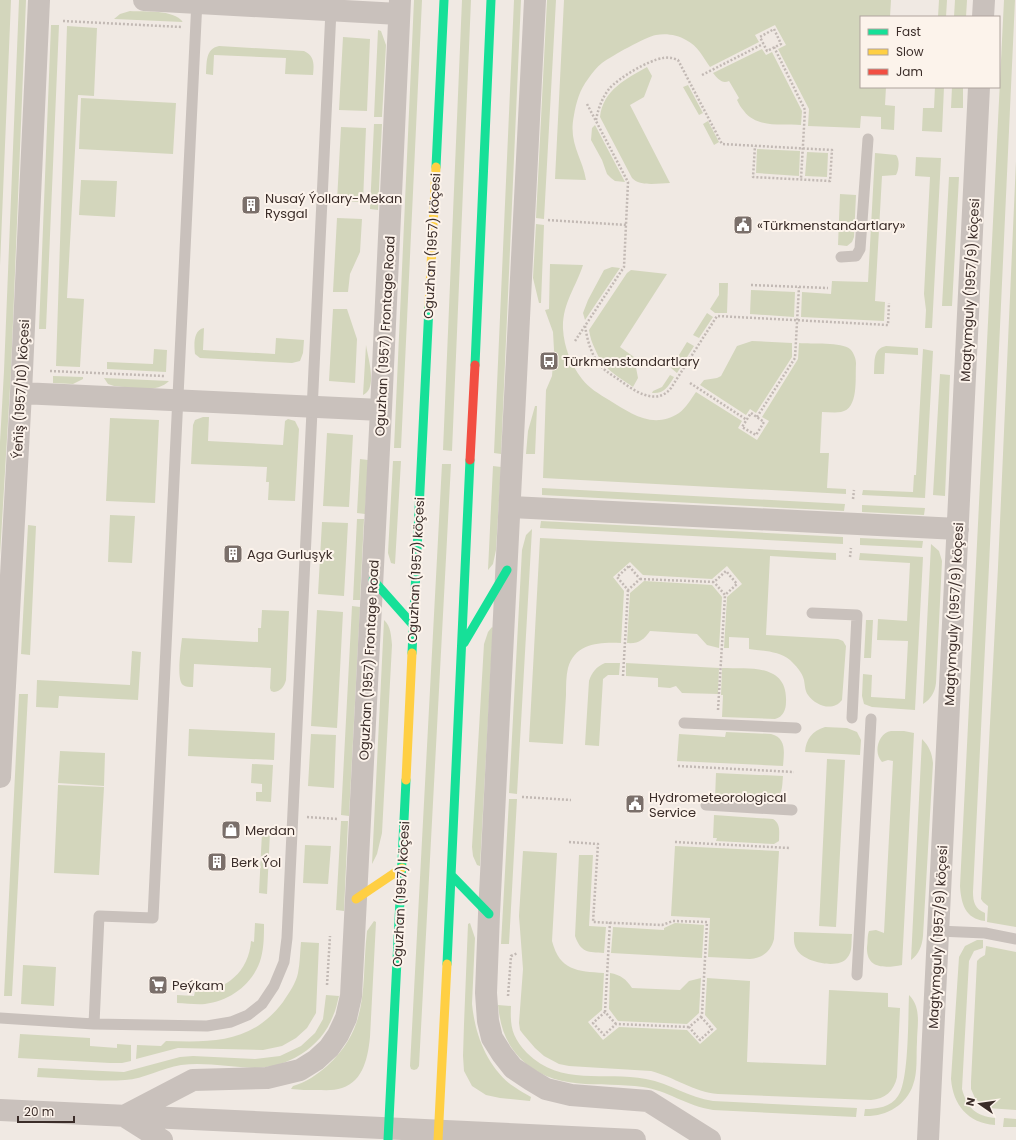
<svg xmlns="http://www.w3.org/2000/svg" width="1016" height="1140" viewBox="0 0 1016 1140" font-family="Poppins,sans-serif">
<rect width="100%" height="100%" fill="#f0e9e3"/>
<path fill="#d3d6bc" d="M0,0H11L0,266Z
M19,0H26L11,371L0,555V442L4,371Z
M414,0H422L401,448H394Z
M462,0H471L452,451L443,450Z
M514,0H521L501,454L494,453Z
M547,0H556L544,219L536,218Z
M564,0H891L890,17H861V87H886L885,105L895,106L894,130L881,129V117L861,116L860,128L808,126L809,109L778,49L786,45L775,25L755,35L759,42L710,67C703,57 698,46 686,40C678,35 666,33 656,35C645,37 612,56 602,63C597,67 592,73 588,79C580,89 576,103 574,115C568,144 582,156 586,180L555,179Z
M939,0H947L946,17H938Z
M955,0H967L966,17H954Z
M1004,0H1015L989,566L973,892C973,902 975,909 985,913V921C965,919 961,903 960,886Z
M130,11C145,12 173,9 183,22L114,19L120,14Z
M51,25H59L46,329H39Z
M67,26L97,28L94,96L78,95L67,298L84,299L80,367L56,366Z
M378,30L381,31L386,45L382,117H374Z
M343,37L370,39L367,111L339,110Z
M219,46L304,51C315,56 314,65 313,75L285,74L286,58L214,55L213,75L206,74C207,63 205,49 219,46Z
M762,49L766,55L772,52L802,111L801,125C783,124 756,128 744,111C741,108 739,104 737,100L739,98L729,81C722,84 718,79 713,73Z
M647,67L652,76L644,97L630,105L670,183C659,183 640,187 632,178L600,117C603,90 626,79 647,67Z
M688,85L703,113L699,115L683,87Z
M935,87H944L942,132L922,131L923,108H934Z
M952,87H963V108H951Z
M81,98L176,103L173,154L79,149Z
M708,121L719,142L714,145L703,124Z
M374,124H382L378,210L370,209Z
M595,125L625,182L615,181L611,178L607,174L602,160L591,140L592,128Z
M341,127L366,128L363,202L337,201Z
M757,149L800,151L799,176L756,173Z
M807,152L828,153L827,177L805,176Z
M875,153L896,155C900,159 899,170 896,175L882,176L875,301L885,302L884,321L801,317L802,292L831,294L832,281L868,282Z
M916,157L941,158L932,328H925L926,310L924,294L930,177L915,176Z
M1016,161V927L987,922L988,906L983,902L981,899L998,567Z
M949,177H959L952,306H942Z
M81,180L117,181L115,217L79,215Z
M840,194L856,195L854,237L852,242L847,246L838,245Z
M337,218L362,219L360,252L350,274L348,292H333Z
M536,224L544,225L541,303H539L533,278Z
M550,264L583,265C576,287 562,304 563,329C564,347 571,365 582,379C589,388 599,394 609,400C630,413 653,430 679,413C686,408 691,399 696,392L742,421L738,428L757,440L769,421L762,417L798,359L799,343C811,344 842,342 850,349C854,353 856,359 856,364C855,378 859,409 841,412C835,413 828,412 822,412L820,453H829L827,488L846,489V494L543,478L546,390L552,376L554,350L553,332L545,310L549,309Z
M612,267L620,268L585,320L583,313L588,300L604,270Z
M631,270L667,274L620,347L634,357L638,378L633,387C616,375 603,369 595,349C592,343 590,337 589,330L627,273Z
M719,283H728L727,313H715L710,309L719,295Z
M751,290L795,292L794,317L750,314Z
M333,309H347L357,339L355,383L329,381Z
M707,313L713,317L699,338L693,335Z
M204,328L203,350L275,354L276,338L304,340L303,353L300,361L292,363L200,358L195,354C194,345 193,330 204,328Z
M752,341L792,343V357L756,413L750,409L746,415L700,385L704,380L717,378L721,376L737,346Z
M687,342L694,346L677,373L671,368Z
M366,345C368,358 378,389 363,395Z
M886,346L918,348V355L885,353L884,374H874C875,363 872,349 886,346Z
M154,349L167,350L166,372L107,369V362L153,364Z
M923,349L933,351L925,498L862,495L863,490L913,492L914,475H916Z
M940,374L950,375L945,496L933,495Z
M670,375L674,377C668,387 664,394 652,393L653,391L662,387Z
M53,376L83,377V379L73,384L53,383Z
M104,378L169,381C157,394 130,387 114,386L108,384Z
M535,406H537L535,454H526L528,431Z
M203,417H209L208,441L283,445L285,421L288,419L295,421L299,429L295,501L268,500L269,482H266L267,467L191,464L193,425L195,420Z
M110,418L159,420L155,503L106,501Z
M327,433L353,435L349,507L323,506Z
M360,459L368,460L365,514L357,513Z
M393,461H401L395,564L391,563L388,553Z
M442,464H451L419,1066L417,1069L414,1070L411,1069L410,1066Z
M493,466L501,467L496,550L493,564L488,570Z
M542,488L845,504L844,511L542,495Z
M862,505L925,508L924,515L862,512Z
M110,515L135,516L132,563L108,562Z
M357,519H364L360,600H353Z
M541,521L843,537V544L540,528Z
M322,522L348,523L344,596L318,594Z
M28,525L36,526L30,655L21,654Z
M532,529L517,794L509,793L522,550L526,535Z
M540,538L836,553V560L770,556L766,635L838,639L843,641L846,646L842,700C833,712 816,706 808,695C805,691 805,686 804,680C802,672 796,666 790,660C779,651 763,651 749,649V638L729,637V648H724L727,597L742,584L727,566L712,579L643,575L630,562L613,577L624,591L621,643C600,642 575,643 568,668C566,676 566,686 566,695C565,711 564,728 563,744L529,742Z
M860,538L923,541L922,548L860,545Z
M931,544L939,551L942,561L936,683C935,692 931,699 923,704Z
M860,553L923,557L915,710L872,707L864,704L862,696L863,674L872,675L871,697L905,699L908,641L877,640L878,619L907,621L910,563L859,560Z
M644,581L712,585L722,597L719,648L707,645L697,634L650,631C644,640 638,644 627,643L630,593Z
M352,606L360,607L349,816L341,815Z
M262,610L289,611L286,680C284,687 281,691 274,692L271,691L270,688L271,668L194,664L193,687C189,687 186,687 183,685C176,680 181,647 182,638L258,642V628H261Z
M317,610L343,612L337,728L311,726Z
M384,620C391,626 391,636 392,645L382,833L377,854L372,864Z
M866,620H873L871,658H864Z
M492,627L493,628L480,866L477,865L473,856L472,847L484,644L488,632Z
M132,651L141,652L138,700L59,696L58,708L36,707L37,680L130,685Z
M605,663H620L619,675H608L603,679L599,746L585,745L589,681C592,672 596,667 605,663Z
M626,663L719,668L718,694L682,693L676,686L670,688L658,687V678L626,676Z
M722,668C749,669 788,663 786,702C786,710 783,717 775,719L722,717L723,695H721Z
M19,694H28L12,996H4Z
M825,727L847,728L857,732L861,740L860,755L805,752C806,739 812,731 825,727Z
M189,729L275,733L274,760L188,756Z
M891,731H904L914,733L902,965C886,968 866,970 867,947C868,942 867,936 869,931L876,930L884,933L893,761L888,760L882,762C873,753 878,733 891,731Z
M726,732L771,734C787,738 784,753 783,766L677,761L679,734L725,737Z
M311,734L336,735L334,788L308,786Z
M922,739C929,746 932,753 933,763L923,936C922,946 919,954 911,960Z
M60,751L105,753L104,786L58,783Z
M827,759L845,760L836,927L819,926Z
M252,764L273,765L271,802L256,801V792H262V784L251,783Z
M716,773L783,776C782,787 783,797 771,802L715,799Z
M58,785L104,787L99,875L54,873Z
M509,799H517L509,944H501Z
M714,815L773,819C781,824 779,832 779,841L774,844L716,841L717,838H713Z
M341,821H348L344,911L336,910Z
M262,832H270L267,894L259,893Z
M305,845L331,846L328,884L303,883Z
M675,846L779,851L774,939C771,951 763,958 750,959L708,957L710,918L671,916Z
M523,851L557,853L552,941C560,971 577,971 604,973L602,1010L588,1022L603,1040L619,1027L687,1030L700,1044L717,1029L705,1015L707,978L750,981L747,1062L826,1065L829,990L888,993V1007L900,1008L897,1077C894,1091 885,1099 871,1100L718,1094C694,1092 674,1077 651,1071L569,1066L559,1064L544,1056L535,1048L523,1034L520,1030L519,1023L523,969L519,916Z
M579,855H593L589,926L606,927L604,953C588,952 581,953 575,936Z
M374,921L376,922L370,1037C368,1056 364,1081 342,1088C334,1091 324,1090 316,1090C308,1090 299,1090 291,1089L293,1086C305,1083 318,1074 327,1066C371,1026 361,984 367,931Z
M255,923L264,924C264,935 264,947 261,958C254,983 231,1001 205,1004C196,1005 186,1003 177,1003V995L194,996L195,991C225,992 249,972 251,941L254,942Z
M470,923L475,938L472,1004C475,1034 486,1064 510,1084C517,1089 524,1093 531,1097L530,1101L500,1098L486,1095L472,1086L464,1071L463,1056L464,1024L468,924Z
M675,923L704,925L702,958L611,953L613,927L664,930V928Z
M794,932L852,934C851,942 853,952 847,958C838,970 804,962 797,950C793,944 794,938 794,932Z
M977,940H983V948L974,951L969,961L962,1089C967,1108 976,1116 995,1118V1125C968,1123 953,1105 951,1079L959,957L965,946Z
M301,942L319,943L316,1013L307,1028L296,1038L282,1046L263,1050L178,1048L136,1059L137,1045L161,1046L166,1041C213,1042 251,1044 283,1002C289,993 296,983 298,973C300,963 300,952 301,942Z
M986,946L1016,952V1110L987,1108L983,1106L975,1098L971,1089V1082L977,961L980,958L985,955Z
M23,965L56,967L54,1006L21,1004Z
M610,973C621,975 626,979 632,988L680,990L689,981L701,978L699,1013L687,1024L618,1021L609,1009Z
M326,995L339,996C337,1003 336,1010 333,1016C321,1048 287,1068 254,1068C230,1067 205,1062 181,1065C162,1068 144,1079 125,1080C98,1082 65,1078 37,1077L38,1068L124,1072L180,1057L193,1056L255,1059L280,1056L301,1046L315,1033L323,1019Z
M909,995C922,1008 917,1026 917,1042C916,1056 918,1072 913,1085C906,1106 885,1117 864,1116L865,1109C877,1109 891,1107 898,1096C909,1081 908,1017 909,995Z
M498,1005L511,1006C510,1027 512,1037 527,1053C561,1087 604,1071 646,1079C670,1083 689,1098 713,1101L857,1108L856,1117L713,1110C687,1106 666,1090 643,1087C600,1081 552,1093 519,1057C505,1042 500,1025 498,1005Z
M20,1034L90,1038V1046L117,1048V1044L131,1045V1061L122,1063H110L18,1058Z
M1004,1118L1016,1119V1127H1003Z"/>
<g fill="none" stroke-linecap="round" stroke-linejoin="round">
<path stroke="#c2b9b4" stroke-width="2.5" stroke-dasharray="2 2" stroke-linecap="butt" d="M63,21L182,27
M774,29L781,44L767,51L760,37Z
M774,47L805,110L801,179
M702,75L763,44
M596,120C598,109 602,98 609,89C618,78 649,60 663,58C668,57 673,58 678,60L722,144L832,150L830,181L753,177L755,146
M548,220L626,225
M751,285L828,288
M585,326C587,338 590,351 597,361C602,369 610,374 618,379C633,390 656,407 671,388L717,316L888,325L889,303
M575,341L624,267L628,182L587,104
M50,371L164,376
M690,383L747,420
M751,413L764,422L756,435L742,427Z
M757,417L795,358L799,287
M853,499L854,490
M850,557L851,548
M629,566L640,579L628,590L617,577Z
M640,579L714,582L726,571L737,584L725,595L714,582
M623,676L628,590
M718,710L725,595
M678,766L794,772
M522,797L571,800
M307,817L337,819
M569,842L598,844L593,922L662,925L673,921L707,922L702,1014L701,1017
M675,842L790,848
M327,985L330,936
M508,996L511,956L518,953
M605,1012L610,922
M701,1017L712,1029L700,1040L689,1027Z
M616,1024L605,1012L593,1023L604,1035L616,1024L689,1027"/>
<path stroke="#c9c1bc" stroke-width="11" d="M841,257L856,256L860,249L868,139
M812,613L857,615L852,718
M684,723L796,728
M706,805L792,810
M938,931L985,933L1016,939
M857,975L871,719
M0,1018L94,1024L207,1026L231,1022L248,1015L262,1004L274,986L284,962L287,938L331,10
M94,1024L99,916L153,918L197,0"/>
<path stroke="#c9c1bc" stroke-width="22" d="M144,0L399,14
M535,0L489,914L486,993L488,1021L492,1038L502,1054L513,1068L531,1080L546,1089L571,1095L648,1101L710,1140
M983,17L984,0
M21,393L381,410
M511,507L958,529
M0,777L21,393L39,0
M0,1110L635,1140
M162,1140L124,1116L193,1080L267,1078L300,1070L316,1060L329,1048L338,1035L346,1018L351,996L381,410L400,0
M928,1140L979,87"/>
<path stroke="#16e098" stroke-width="9" d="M436,167L444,0
M475,365L491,0
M373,580L413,625
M464,643L507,570
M412,653L429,306
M451,875L489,914
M447,964L470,460
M388,1140L406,780"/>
<path stroke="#ffcf43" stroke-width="9" d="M429,306L436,167
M406,780L412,653
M356,899L402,868
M438,1140L447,964"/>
<path stroke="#f24e42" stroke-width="9" d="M470,460L475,365"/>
</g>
<defs>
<symbol id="building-square" viewBox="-11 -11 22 22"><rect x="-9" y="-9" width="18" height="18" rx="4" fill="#7a6f6a" stroke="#fcf3eb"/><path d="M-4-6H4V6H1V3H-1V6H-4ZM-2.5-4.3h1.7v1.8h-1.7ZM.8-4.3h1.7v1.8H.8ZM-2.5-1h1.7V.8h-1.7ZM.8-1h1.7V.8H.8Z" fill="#fff"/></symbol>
<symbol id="civic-square" viewBox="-11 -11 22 22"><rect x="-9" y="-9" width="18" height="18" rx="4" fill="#7a6f6a" stroke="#fcf3eb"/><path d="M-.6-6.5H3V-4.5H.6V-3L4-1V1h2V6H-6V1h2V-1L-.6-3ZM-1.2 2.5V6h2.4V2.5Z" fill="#fff"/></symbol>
<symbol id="bus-square" viewBox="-11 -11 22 22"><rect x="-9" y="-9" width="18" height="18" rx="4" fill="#7a6f6a" stroke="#fcf3eb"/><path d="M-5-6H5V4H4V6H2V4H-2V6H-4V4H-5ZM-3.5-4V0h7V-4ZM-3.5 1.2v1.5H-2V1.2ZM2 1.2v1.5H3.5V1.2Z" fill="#fff"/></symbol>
<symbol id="shop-square" viewBox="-11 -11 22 22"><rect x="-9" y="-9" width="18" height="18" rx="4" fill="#7a6f6a" stroke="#fcf3eb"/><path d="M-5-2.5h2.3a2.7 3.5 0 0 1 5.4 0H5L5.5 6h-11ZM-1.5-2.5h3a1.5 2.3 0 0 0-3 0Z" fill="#fff"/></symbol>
<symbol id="supermarket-square" viewBox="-11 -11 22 22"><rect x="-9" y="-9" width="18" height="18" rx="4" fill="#7a6f6a" stroke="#fcf3eb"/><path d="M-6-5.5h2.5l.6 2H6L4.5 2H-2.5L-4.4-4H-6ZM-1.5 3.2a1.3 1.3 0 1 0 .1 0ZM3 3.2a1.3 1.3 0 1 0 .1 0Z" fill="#fff"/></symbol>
</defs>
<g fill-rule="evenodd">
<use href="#building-square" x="240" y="194" width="22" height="22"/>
<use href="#civic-square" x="732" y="214" width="22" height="22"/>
<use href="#bus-square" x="538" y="350" width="22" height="22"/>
<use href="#building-square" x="222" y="543" width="22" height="22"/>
<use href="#civic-square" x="624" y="793" width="22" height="22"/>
<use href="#shop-square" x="220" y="819" width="22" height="22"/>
<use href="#building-square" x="206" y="851" width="22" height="22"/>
<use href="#supermarket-square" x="147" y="974" width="22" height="22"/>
</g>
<g text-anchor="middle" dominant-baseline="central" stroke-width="4" stroke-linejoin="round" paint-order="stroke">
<g font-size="13" fill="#3b2d29" stroke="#fcf3eb" text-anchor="start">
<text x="265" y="198">Nusaý Ýollary-Mekan<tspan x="265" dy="15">Rysgal</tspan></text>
<text x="757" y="225">«Türkmenstandartlary»</text>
<text x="563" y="361">Türkmenstandartlary</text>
<text x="247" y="554">Aga Gurluşyk</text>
<text x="649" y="797">Hydrometeorological<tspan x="649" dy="15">Service</tspan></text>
<text x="245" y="830">Merdan</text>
<text x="231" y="862">Berk Ýol</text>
<text x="172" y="985">Peýkam</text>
</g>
<g font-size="13" fill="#3b2d29" stroke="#fcf3eb">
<text transform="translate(432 246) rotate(-87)">Oguzhan (1957) köçesi</text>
<text transform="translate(970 290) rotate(-87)">Magtymguly (1957/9) köçesi</text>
<text transform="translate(385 336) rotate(-87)">Oguzhan (1957) Frontage Road</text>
<text transform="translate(21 389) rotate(-87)">Ýeňiş (1957/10) köçesi</text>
<text transform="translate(416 570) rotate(-87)">Oguzhan (1957) köçesi</text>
<text transform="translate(954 614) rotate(-87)">Magtymguly (1957/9) köçesi</text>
<text transform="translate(369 660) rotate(-87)">Oguzhan (1957) Frontage Road</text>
<text transform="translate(401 894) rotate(-87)">Oguzhan (1957) köçesi</text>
<text transform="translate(938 937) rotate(-87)">Magtymguly (1957/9) köçesi</text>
</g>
</g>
<rect x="860" y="16" width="140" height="72" fill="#fcf3eb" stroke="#afa49d"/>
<rect x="868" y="29" width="20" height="6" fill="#16e098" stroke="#afa49d"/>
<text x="896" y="36" font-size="12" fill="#3b2d29">Fast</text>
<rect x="868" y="49" width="20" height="6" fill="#ffcf43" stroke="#afa49d"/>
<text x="896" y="56" font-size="12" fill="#3b2d29">Slow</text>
<rect x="868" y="69" width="20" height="6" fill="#f24e42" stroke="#afa49d"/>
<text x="896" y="76" font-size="12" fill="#3b2d29">Jam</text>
<g transform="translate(980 1104) rotate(283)" stroke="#fcf3eb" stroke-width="3" paint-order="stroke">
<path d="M0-3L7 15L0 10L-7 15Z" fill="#3b2d29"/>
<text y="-6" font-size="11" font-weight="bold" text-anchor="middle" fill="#3b2d29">N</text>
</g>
<path d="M18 1116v6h56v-6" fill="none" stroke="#3b2d29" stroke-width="2"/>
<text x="24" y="1116" font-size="12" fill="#3b2d29" stroke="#fcf3eb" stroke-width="3" paint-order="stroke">20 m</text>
</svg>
